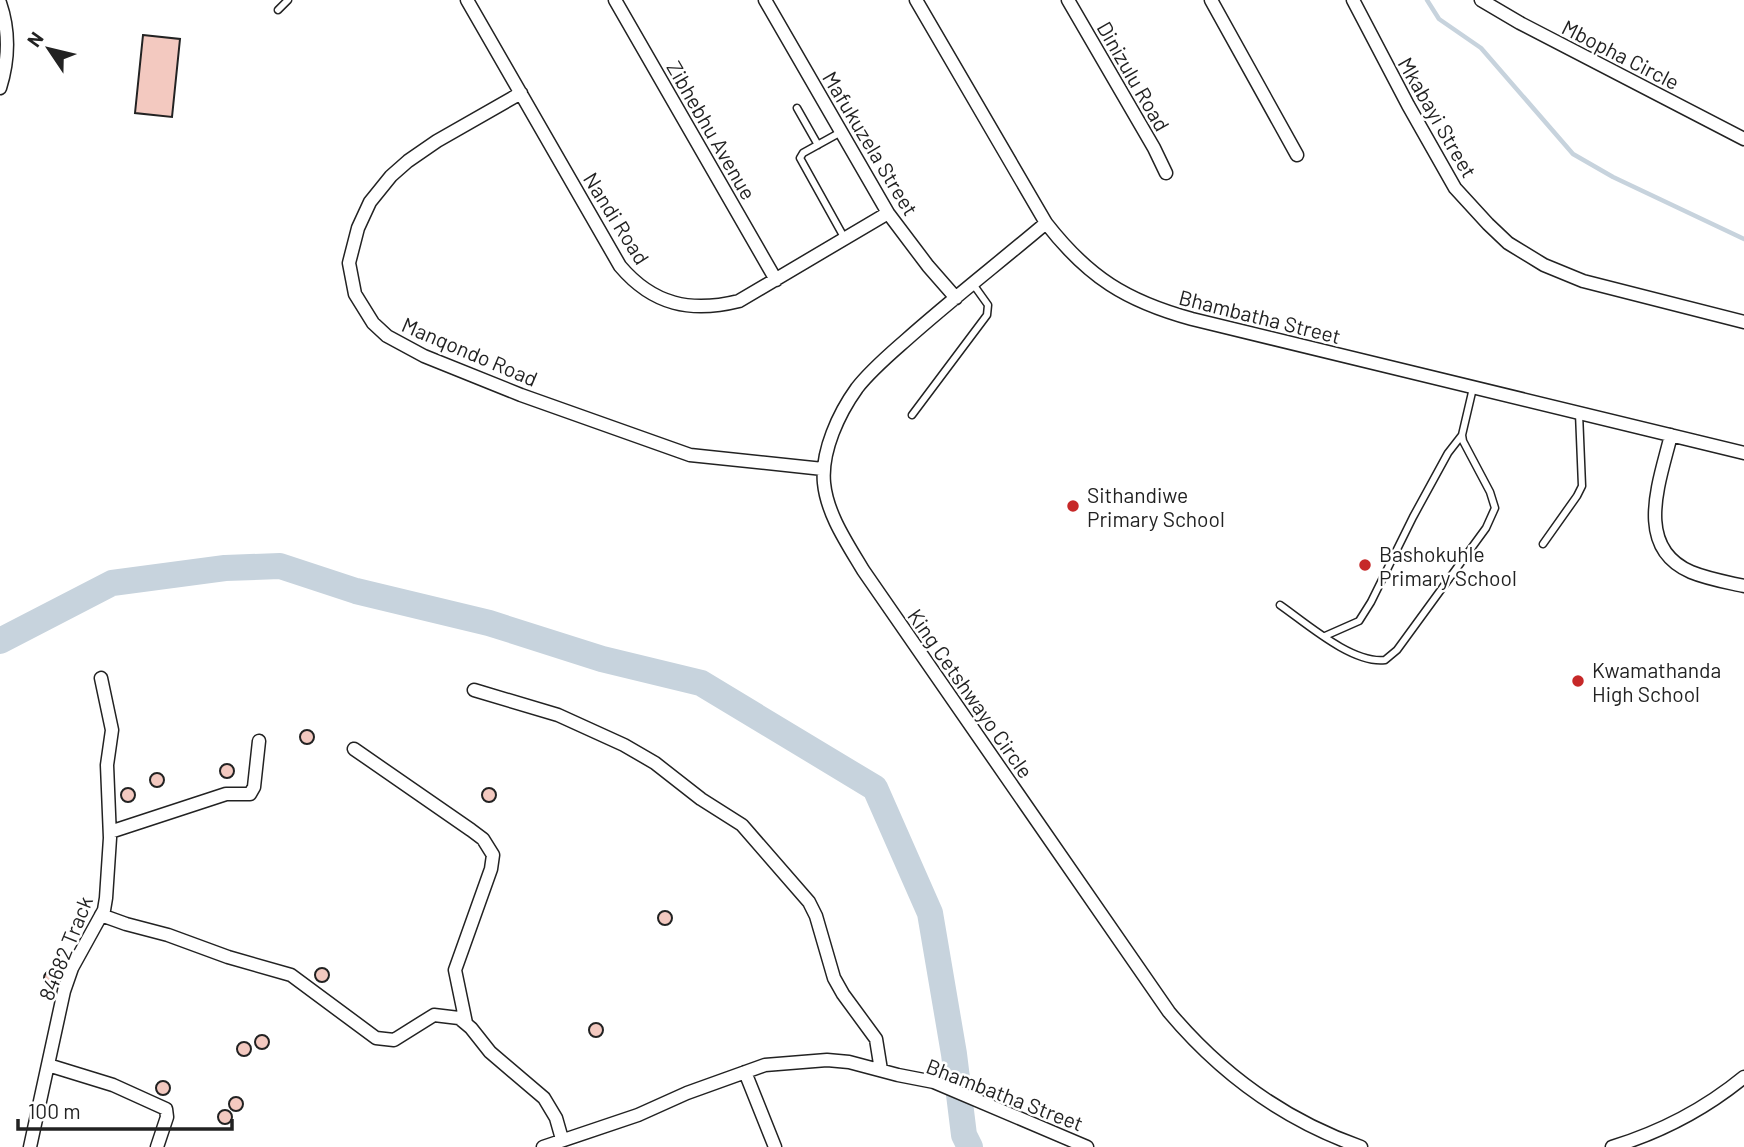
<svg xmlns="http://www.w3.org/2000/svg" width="1744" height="1147" viewBox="0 0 1744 1147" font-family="Barlow,sans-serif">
<rect width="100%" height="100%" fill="#fff"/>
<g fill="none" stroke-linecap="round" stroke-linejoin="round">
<path stroke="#c7d3dd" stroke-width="4.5" d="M1427,0L1439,19L1481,48L1573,154L1613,177L1744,239"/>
<path stroke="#c7d3dd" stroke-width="26" d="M0,641L112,583L225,568L280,566L356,591L489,623L602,659L701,683L875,788L930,913L954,1054L964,1135L970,1147"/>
</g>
<path fill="#f3c9c0" stroke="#222" stroke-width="2" d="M143,35L180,39L172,117L135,113Z
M300 737a7 7 0 1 1 14 0a7 7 0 1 1-14 0Z
M220 771a7 7 0 1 1 14 0a7 7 0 1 1-14 0Z
M150 780a7 7 0 1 1 14 0a7 7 0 1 1-14 0Z
M121 795a7 7 0 1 1 14 0a7 7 0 1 1-14 0Z
M482 795a7 7 0 1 1 14 0a7 7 0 1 1-14 0Z
M658 918a7 7 0 1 1 14 0a7 7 0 1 1-14 0Z
M315 975a7 7 0 1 1 14 0a7 7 0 1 1-14 0Z
M44 978a7 7 0 1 1 14 0a7 7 0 1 1-14 0Z
M589 1030a7 7 0 1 1 14 0a7 7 0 1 1-14 0Z
M255 1042a7 7 0 1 1 14 0a7 7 0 1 1-14 0Z
M237 1049a7 7 0 1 1 14 0a7 7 0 1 1-14 0Z
M156 1088a7 7 0 1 1 14 0a7 7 0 1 1-14 0Z
M229 1104a7 7 0 1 1 14 0a7 7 0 1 1-14 0Z
M218 1117a7 7 0 1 1 14 0a7 7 0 1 1-14 0Z"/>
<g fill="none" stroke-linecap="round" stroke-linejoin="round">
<defs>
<path id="service" d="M278,10L288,0
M797,108L818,145
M841,132L803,153L800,158L845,239
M912,415L987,315L988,305L973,284
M1543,544L1577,496L1582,486L1579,413
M1280,605C1306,623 1352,664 1385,660L1397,650L1486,528L1495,508L1490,492L1463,441L1462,435L1473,388
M1325,636L1359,621L1371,602L1413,517L1448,453L1462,435"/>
<path id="minor" d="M467,0L620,266C653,305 691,313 739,301L888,213
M615,0L776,280
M765,0L888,213L928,266L956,298
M916,0L1046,223C1088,277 1126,301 1192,319L1744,453
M1068,0L1154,148L1166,173
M1211,0L1297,155
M1353,0L1408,105L1455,188L1488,224L1508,243L1544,265L1583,281L1744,322
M1481,0L1520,23L1744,139
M0,3C10,32 9,59 0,88
M521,93L437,141L408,161L391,176L370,202L358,228L349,263L355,294L373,323L387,336L424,356L521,395L690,455L823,469
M1046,223C1000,262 952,299 906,340C889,355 871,370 857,388C839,413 821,451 824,483C827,514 847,543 863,570L1169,1012C1221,1074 1284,1120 1361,1147
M1671,435C1660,481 1633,547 1691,572C1708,579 1726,582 1744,586
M474,690L558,715L624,745L655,763L701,799L742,825L809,902L816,916L834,978L843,994L876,1039L881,1070
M354,749L471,830L483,839L493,855L491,869L455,970L466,1023
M110,832L226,794H250L254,787L259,741
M101,915L126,924L168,935L228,957L291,975L376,1038L394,1040L434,1015L459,1018L471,1028L490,1052L544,1098L556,1118L562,1139
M48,1065L113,1085L166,1109L167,1117L157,1147
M745,1072L775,1147
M30,1147L64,991L72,968L104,910L106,898L110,838L107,765L112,730L101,678
M543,1147L638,1115L687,1093L765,1065L827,1060L849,1062L898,1075L934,1082L1087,1147
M1612,1147C1661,1132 1705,1109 1744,1077"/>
</defs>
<use href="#service" stroke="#222" stroke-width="9"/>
<use href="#minor" stroke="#222" stroke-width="15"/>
<use href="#service" stroke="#fff" stroke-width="6"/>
<use href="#minor" stroke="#fff" stroke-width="12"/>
</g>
<g fill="#c62828" stroke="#fff" stroke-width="2.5">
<circle cx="1073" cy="506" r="7"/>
<circle cx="1365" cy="565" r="7"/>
<circle cx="1578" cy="681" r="7"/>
</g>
<g text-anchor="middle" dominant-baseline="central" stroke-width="5" stroke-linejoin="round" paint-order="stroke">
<g font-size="21" fill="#222" stroke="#fff">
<text transform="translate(1621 54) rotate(27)">Mbopha Circle</text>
<text transform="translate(1134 76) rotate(60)">Dinizulu Road</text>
<text transform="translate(1438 117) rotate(60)">Mkabayi Street</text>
<text transform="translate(712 130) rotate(60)">Zibhebhu Avenue</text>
<text transform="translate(871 143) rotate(59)">Mafukuzela Street</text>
<text transform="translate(617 218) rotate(58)">Nandi Road</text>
<text transform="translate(1260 316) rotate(14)">Bhambatha Street</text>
<text transform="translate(470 351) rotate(23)">Manqondo Road</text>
<text transform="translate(971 693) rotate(55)">King Cetshwayo Circle</text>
<text transform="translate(65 948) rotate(-68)">84682 Track</text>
<text transform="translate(1005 1094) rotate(21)">Bhambatha Street</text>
</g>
<g font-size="21" fill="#222" stroke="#fff" text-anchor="start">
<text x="1087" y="494">Sithandiwe<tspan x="1087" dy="24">Primary School</tspan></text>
<text x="1379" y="553">Bashokuhle<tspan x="1379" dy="24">Primary School</tspan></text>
<text x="1592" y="669">Kwamathanda<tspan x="1592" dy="24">High School</tspan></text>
</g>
</g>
<g transform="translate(49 49) rotate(305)" stroke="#ffffff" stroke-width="5" paint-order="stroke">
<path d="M0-5L12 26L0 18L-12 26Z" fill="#222222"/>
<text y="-10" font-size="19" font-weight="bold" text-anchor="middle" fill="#222222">N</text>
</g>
<path d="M18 1119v10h214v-10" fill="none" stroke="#222222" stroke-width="3.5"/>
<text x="28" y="1119" font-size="21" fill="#222222" stroke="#ffffff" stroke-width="5" paint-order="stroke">100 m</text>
</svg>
